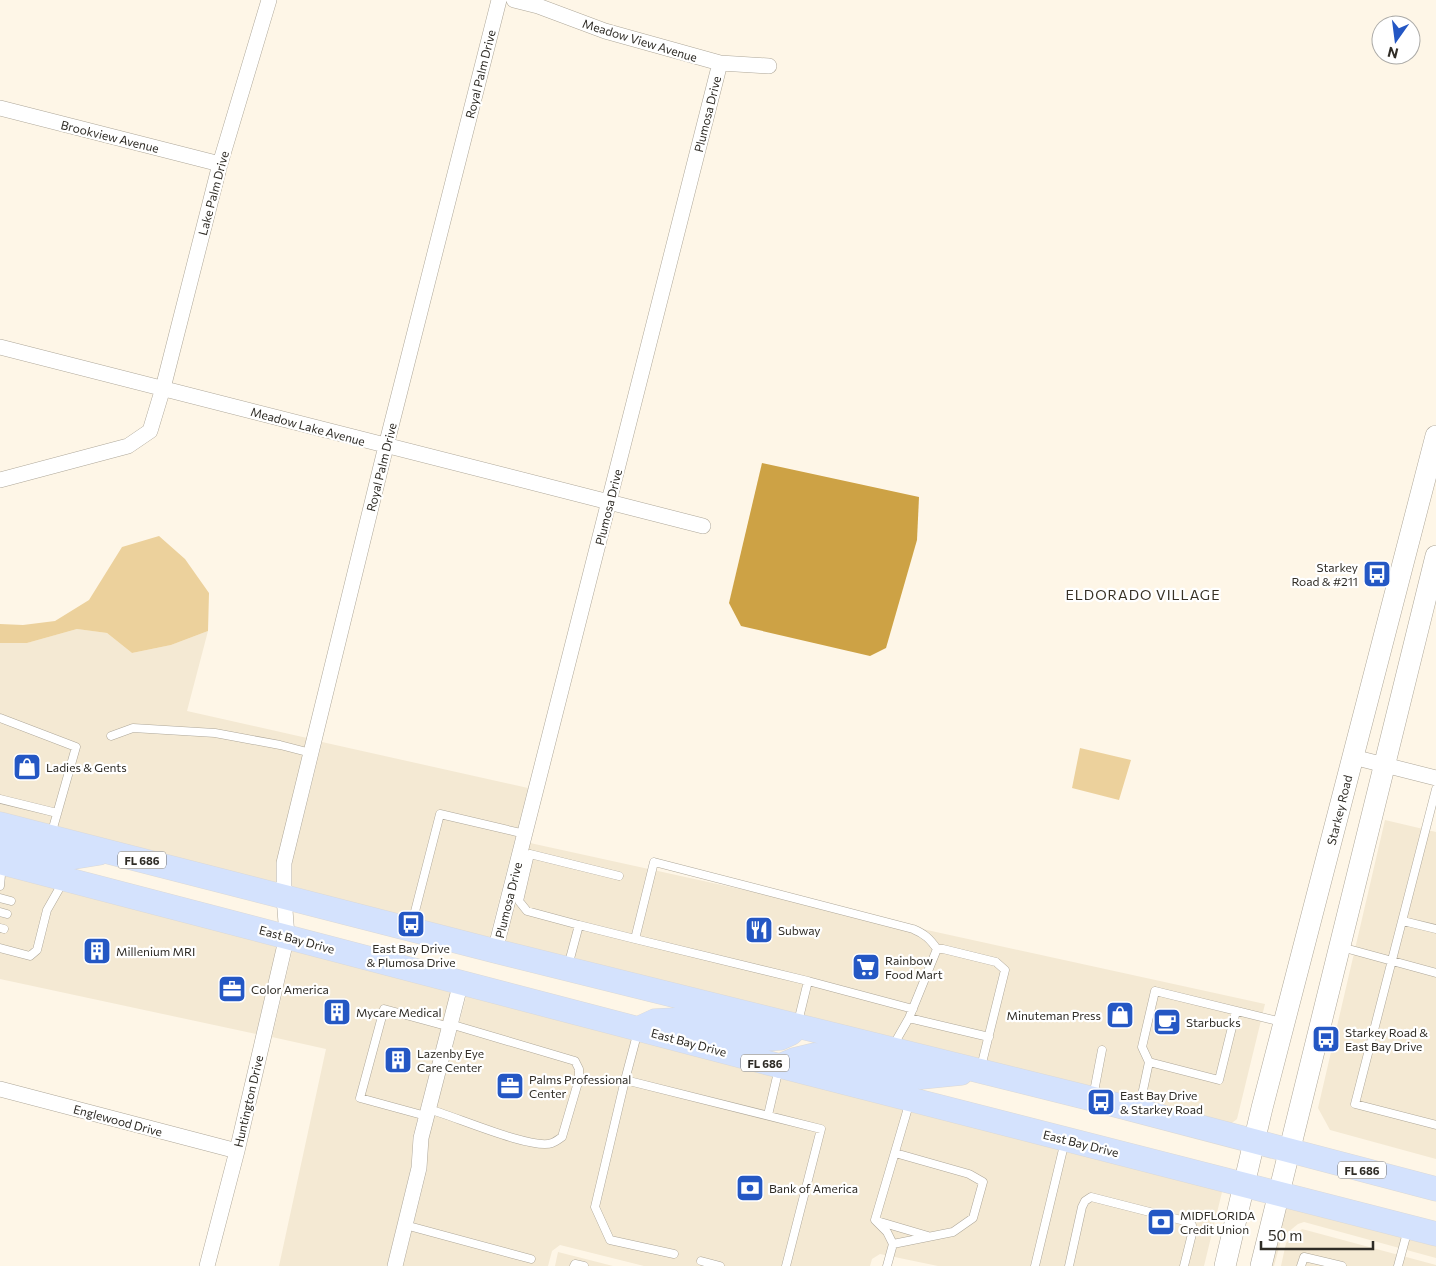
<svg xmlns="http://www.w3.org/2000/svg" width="1436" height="1266" viewBox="0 0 1436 1266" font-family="Commissioner,sans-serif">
<rect width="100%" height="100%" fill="#fef6e7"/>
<path fill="#f4e9d3" d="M77,629L107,633L132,653L171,645L208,631L187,711L307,738L277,861L276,886L0,815V643H27Z
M322,742L528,788L489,940L292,890V864Z
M1385,820L1436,832V1159L1330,1130L1318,1108Z
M530,843L1265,1004L1237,1119L1228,1126L505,944Z
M0,873L278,943L256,1034L0,979Z
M293,947L452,989L413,1136L411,1167L387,1266H279L326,1049L272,1037Z
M467,993L780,1076L1223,1188L1204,1266H938L880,1254L872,1259L870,1266H644L560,1245L552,1251L548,1266H403L427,1170L428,1139Z
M1284,1203L1436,1243V1258L1304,1222L1298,1224L1282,1237L1274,1266H1268Z
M1302,1229L1436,1265V1266H1281L1286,1243Z
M558,1252L613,1266H555Z"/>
<path fill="#ecd19c" d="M159,536L185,559L209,593L208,631L171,645L132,653L107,633L77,629L27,643H0V624L23,625L55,621L89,600L122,547Z
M1080,748L1131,760L1119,800L1072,788Z"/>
<path fill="#cda245" d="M762,463L919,497L917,540L886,648L870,656L741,626L729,603Z"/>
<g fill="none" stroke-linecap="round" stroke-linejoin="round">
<defs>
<path id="service" d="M0,718L76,747L51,835
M111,736L133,728L215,733L280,745L311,753
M1436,789L1355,1104L1436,1125
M0,799L57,813
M515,872L525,875L530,854L619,876
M525,875L519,901L527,911L579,925
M0,886L2,864
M0,898L11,901
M0,912L7,914
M1403,921L1436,929
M411,927L440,814L525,834
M0,928L4,929
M1341,947L1436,973
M0,948L30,956L37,950L47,910L63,882
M568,966L579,925L635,939
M808,981L913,1009
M798,1022L808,981L635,939L654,862L913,929C925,934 930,939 937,949
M893,1046L909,1018
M1149,1062L1219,1080L1236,1011
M981,1067L1005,970L996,962L943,949H937L909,1018L989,1037
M625,1080L638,1031
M1093,1097L1102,1050
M428,1109C452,1115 533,1151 552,1143C555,1142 559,1139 562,1137L579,1079V1069L575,1061L450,1024
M1139,1109L1149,1062L1142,1047L1155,991L1282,1022
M768,1115L779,1068
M426,1116L360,1098L384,1009L450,1027
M877,1221L928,1236
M405,1225L531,1259
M893,1244L953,1232L973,1218L983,1182L969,1174L895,1153
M674,1254L610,1240L595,1207L625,1080L821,1129L786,1266
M701,1261L720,1266
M574,1266L575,1264L584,1266
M887,1266L893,1244L887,1232L875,1220L910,1101
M1035,1266L1065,1141
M1069,1266L1082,1207L1085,1201L1091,1197L1185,1221L1192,1225V1234L1184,1266
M1301,1266L1304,1257L1342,1266
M1398,1266L1408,1229"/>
<path id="minor" d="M514,0L538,6L605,31L720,63L769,66
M0,108L220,164
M0,347L703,526
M0,480L128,446L150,431L163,388L220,164L269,0
M1353,757L1436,778
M495,951L720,63
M0,1089L237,1151
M207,1266L237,1151L287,936L284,897V863L386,446L499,0
M395,1266L419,1168L421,1138L461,982"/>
<path id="secondary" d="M1225,1266L1262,1108L1436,436
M1261,1266L1436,556"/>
<path id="primary" d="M0,824L495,951L1093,1099L1436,1189
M0,844L62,859L99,853
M0,862L780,1066L1436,1234
M642,1027L655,1021L675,1020L762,1039L780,1038L791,1033L798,1026
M780,1066L794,1060L815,1055L831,1058L904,1075L921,1077L961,1073"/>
</defs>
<use href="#service" stroke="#aea799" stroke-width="9"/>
<use href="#minor" stroke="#aea799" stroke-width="16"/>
<use href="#secondary" stroke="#aea799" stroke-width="22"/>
<use href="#primary" stroke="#dad9d8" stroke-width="25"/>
<use href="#service" stroke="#fff" stroke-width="8"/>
<use href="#minor" stroke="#fff" stroke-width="15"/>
<use href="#secondary" stroke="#fff" stroke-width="21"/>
<use href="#primary" stroke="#d4e2fd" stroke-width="24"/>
</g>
<defs>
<symbol id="bus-square" viewBox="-11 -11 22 22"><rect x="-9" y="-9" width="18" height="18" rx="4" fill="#2457c4" stroke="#fff"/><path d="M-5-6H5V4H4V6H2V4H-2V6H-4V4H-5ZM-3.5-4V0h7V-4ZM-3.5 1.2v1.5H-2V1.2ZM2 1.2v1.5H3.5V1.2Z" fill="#fff"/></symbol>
<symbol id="shop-square" viewBox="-11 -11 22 22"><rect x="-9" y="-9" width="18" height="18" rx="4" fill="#2457c4" stroke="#fff"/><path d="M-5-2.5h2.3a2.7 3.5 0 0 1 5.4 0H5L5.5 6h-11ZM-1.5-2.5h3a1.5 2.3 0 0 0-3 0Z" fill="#fff"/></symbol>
<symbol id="restaurant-square" viewBox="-11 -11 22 22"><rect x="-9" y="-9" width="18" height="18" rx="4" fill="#2457c4" stroke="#fff"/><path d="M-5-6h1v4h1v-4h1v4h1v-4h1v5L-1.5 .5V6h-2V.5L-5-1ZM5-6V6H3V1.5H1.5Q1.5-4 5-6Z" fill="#fff"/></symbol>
<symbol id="building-square" viewBox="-11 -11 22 22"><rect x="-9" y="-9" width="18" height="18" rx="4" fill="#2457c4" stroke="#fff"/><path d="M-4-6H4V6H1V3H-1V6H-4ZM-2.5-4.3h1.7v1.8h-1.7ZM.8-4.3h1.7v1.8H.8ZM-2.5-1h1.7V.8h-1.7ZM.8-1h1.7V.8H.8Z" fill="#fff"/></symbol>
<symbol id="supermarket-square" viewBox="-11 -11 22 22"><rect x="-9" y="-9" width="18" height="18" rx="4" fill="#2457c4" stroke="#fff"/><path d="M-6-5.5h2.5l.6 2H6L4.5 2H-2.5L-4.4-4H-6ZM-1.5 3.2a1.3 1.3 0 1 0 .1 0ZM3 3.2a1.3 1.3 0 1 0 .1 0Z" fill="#fff"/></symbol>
<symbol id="office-square" viewBox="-11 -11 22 22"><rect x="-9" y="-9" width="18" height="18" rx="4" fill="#2457c4" stroke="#fff"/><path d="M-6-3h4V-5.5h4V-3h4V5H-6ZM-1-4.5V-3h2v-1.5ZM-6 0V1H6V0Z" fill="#fff"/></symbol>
<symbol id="cafe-square" viewBox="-11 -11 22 22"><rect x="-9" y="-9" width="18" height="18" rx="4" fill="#2457c4" stroke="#fff"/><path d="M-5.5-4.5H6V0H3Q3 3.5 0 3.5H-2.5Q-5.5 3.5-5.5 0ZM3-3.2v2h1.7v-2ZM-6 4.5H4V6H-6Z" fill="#fff"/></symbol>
<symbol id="bank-square" viewBox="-11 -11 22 22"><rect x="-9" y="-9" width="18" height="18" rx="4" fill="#2457c4" stroke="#fff"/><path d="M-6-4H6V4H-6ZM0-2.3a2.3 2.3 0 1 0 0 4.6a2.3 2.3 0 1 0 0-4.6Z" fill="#fff"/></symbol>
</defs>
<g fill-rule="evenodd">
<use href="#bus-square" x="1361" y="558" width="32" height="32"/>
<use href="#shop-square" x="11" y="751" width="32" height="32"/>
<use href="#bus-square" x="395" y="908" width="32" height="32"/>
<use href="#restaurant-square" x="743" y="914" width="32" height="32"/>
<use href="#building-square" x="81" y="935" width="32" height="32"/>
<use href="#supermarket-square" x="850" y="951" width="32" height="32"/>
<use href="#office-square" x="216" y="973" width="32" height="32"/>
<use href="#building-square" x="321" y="996" width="32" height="32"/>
<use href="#shop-square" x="1104" y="999" width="32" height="32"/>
<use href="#cafe-square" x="1151" y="1006" width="32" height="32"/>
<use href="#bus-square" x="1310" y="1023" width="32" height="32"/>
<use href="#building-square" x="382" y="1044" width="32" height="32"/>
<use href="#office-square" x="494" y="1070" width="32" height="32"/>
<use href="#bus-square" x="1085" y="1086" width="32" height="32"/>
<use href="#bank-square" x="734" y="1172" width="32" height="32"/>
<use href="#bank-square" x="1145" y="1206" width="32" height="32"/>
</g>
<g text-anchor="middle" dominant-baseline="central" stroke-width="4.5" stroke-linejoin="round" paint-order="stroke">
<g fill="#fff" stroke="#6d6b67" stroke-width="1">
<rect x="118" y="851.5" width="48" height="17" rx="4"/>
<rect x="741" y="1054.5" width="48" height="17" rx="4"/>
<rect x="1338" y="1161.5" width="48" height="17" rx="4"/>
</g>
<g font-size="11" font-weight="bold" fill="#2f2c26">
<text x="142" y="860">FL 686</text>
<text x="765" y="1063">FL 686</text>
<text x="1362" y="1170">FL 686</text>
</g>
<g font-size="12" fill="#2f2c26" stroke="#fff">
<text transform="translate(640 40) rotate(17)">Meadow View Avenue</text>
<text transform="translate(480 74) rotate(-76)">Royal Palm Drive</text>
<text transform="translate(707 114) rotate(-76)">Plumosa Drive</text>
<text transform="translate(110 136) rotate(14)">Brookview Avenue</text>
<text transform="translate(213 193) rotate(-75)">Lake Palm Drive</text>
<text transform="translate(308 426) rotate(15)">Meadow Lake Avenue</text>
<text transform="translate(381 467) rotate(-76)">Royal Palm Drive</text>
<text transform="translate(608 507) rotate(-76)">Plumosa Drive</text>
<text transform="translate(1339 810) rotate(-76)">Starkey Road</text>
<text transform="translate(508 900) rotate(-76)">Plumosa Drive</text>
<text transform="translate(297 939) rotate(15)">East Bay Drive</text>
<text transform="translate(689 1042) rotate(15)">East Bay Drive</text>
<text transform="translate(248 1101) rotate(-77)">Huntington Drive</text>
<text transform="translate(118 1120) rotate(15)">Englewood Drive</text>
<text transform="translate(1081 1143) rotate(14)">East Bay Drive</text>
</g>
<g font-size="12" fill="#2f2c26" stroke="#fff" text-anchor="start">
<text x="1358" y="567" text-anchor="end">Starkey<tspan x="1358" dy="14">Road &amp; #211</tspan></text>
<text x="46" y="767">Ladies &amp; Gents</text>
<text x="778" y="930">Subway</text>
<text x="411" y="948" text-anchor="middle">East Bay Drive<tspan x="411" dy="14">&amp; Plumosa Drive</tspan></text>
<text x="116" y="951">Millenium MRI</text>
<text x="885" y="960">Rainbow<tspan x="885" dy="14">Food Mart</tspan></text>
<text x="251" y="989">Color America</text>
<text x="356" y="1012">Mycare Medical</text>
<text x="1101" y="1015" text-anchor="end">Minuteman Press</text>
<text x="1186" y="1022">Starbucks</text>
<text x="1345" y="1032">Starkey Road &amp;<tspan x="1345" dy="14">East Bay Drive</tspan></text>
<text x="417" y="1053">Lazenby Eye<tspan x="417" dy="14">Care Center</tspan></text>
<text x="529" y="1079">Palms Professional<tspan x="529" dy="14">Center</tspan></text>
<text x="1120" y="1095">East Bay Drive<tspan x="1120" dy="14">&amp; Starkey Road</tspan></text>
<text x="769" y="1188">Bank of America</text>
<text x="1180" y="1215">MIDFLORIDA<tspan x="1180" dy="14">Credit Union</tspan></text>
</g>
<g font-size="14" letter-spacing="1" fill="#373125" stroke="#fff">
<text x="1143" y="594">ELDORADO VILLAGE</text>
</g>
</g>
<g transform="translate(1396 40) rotate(194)"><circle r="24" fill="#ffffff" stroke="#acaba8"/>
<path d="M0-4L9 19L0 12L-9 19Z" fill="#2457c4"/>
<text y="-8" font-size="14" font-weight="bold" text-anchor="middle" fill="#2f2c26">N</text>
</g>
<path d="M1261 1241v8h112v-8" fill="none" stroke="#2f2c26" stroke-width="2.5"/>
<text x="1268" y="1241" font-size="15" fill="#2f2c26" stroke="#ffffff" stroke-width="4" paint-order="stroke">50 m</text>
</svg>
